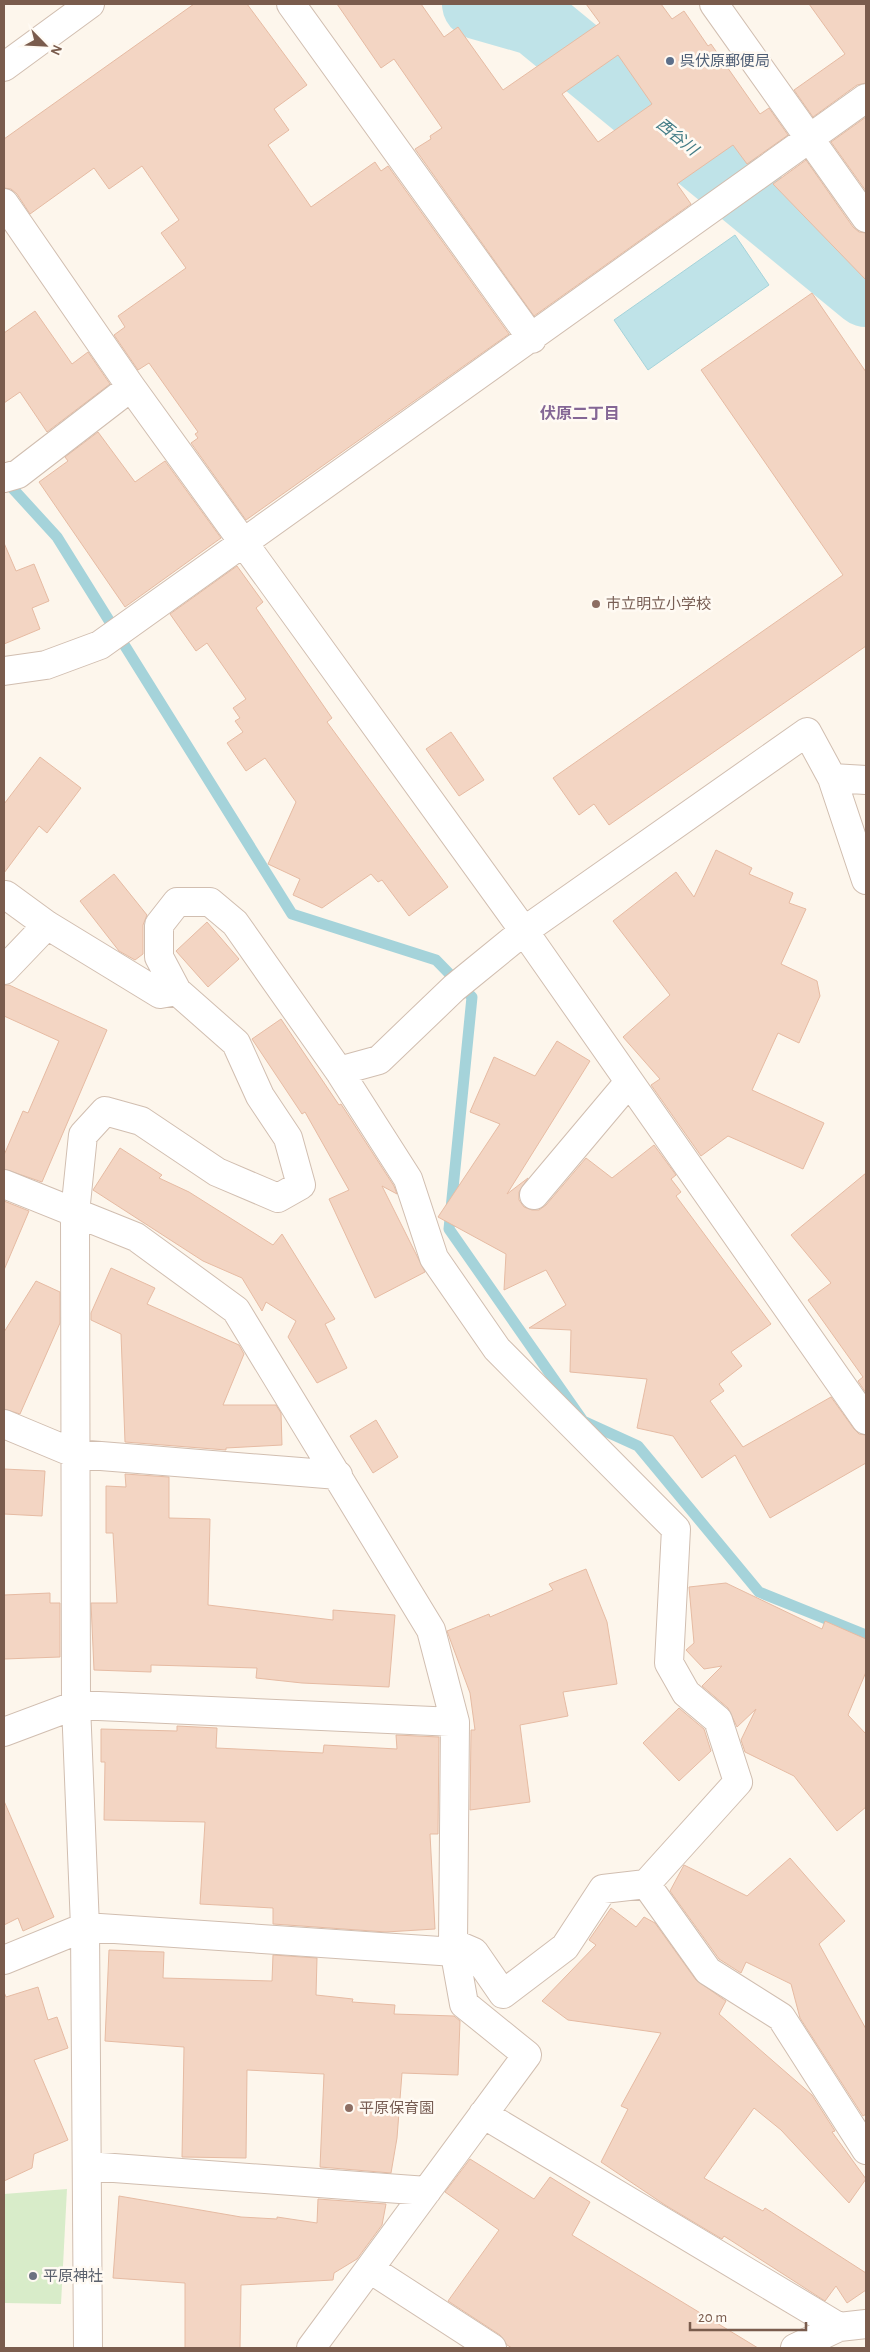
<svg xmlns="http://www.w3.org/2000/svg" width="870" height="2352" viewBox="0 0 870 2352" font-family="'Alegreya Sans','Noto Sans JP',sans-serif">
<rect width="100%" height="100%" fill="#fdf6ec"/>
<path fill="#d8ecc9" d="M67,2189L61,2304L4,2303V2194Z"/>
<path fill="#bfe3e8" stroke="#a5d3da" d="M735,235L769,285L648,370L614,320Z"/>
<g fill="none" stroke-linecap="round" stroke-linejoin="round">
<path stroke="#a5d3da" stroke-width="11" d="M4,479L57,537L292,914L436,960L472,997L449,1229L583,1421L638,1446L759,1592L866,1635"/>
<path stroke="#bfe3e8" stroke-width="70" d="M477,4L536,21L866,292"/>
</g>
<path fill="#f3d5c3" stroke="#e6bba3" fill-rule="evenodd" d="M194,4H247L307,85L274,109L289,130L268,145L311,207L375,162L381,171L388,166L509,334L246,520L191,443L198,438L195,434L198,432L149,363L138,370L114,335L125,327L118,316L186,268L161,233L179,220L142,166L109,189L94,168L30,214L17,194L11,189L4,188V139Z
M337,4H421L444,37L458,27L503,90L600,23L586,4H661L672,19L684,11L708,46L711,44L760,114L769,108L788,135L747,164L733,145L677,184L691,204L534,316L415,149L431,139L430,136L442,128L394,59L381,68ZM618,55L652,104L598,142L562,94Z
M809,4H866V83L857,85L813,117L794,90L845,54Z
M866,117V191L831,142Z
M806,160L853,227L859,232L866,233V280L773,184Z
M812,293L866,372V646L609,825L594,804L579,815L553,778L843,575L701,370Z
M35,311L72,364L88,352L110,384L47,432L20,392L4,403V333Z
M98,432L135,482L165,461L221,538L125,607L39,482L68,461L65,457Z
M4,543L16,571L34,564L49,601L32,608L40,629L4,644Z
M237,566L263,602L256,608L332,718L327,722L448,887L409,916L382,880L378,882L371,874L322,908L293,895L300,879L268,864L296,802L265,758L246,771L227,743L243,732L235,721L240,718L233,708L246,699L207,643L196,651L170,614Z
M451,732L484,780L459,796L426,749Z
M40,757L81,788L47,833L39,826L4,873V804Z
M716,850L752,868L749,874L793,893L789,903L806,909L781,964L817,981L820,996L799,1043L778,1033L752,1090L824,1123L803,1169L728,1136L701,1156L651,1085L660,1079L623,1037L670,995L613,921L676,872L694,897Z
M114,874L147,915L143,925V954L135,960L119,951L80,901Z
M207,922L239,959L208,987L176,951Z
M4,985H9L107,1030L42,1182L4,1169V1155L23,1111L28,1113L59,1041L4,1016Z
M281,1019L339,1105L341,1104L394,1186L397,1194L382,1186L425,1272L375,1298L329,1199L349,1190L305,1112L302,1114L252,1039Z
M557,1041L590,1061L507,1194L528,1178L519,1192V1200L524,1207L532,1210H539L546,1205L586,1158L612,1178L654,1145L676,1175L671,1179L681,1192L676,1196L771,1324L731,1352L742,1366L719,1384L724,1391L710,1401L743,1447L831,1397L854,1429L859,1434L866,1435V1463L770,1518L735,1455L702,1478L673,1436L637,1428L647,1379L570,1372L571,1330L529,1328L566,1305L546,1270L504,1290L506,1254L438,1217L500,1124L470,1112L494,1057L535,1076Z
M120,1148L162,1175L159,1178L189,1192L273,1245L282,1234L335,1319L325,1324L347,1368L317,1383L288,1337L296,1321L266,1302L262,1311L242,1278L203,1261L93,1190Z
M866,1173V1393L858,1381L863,1377L808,1300L831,1283L791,1235Z
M4,1201L29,1211L4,1270Z
M111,1268L155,1288L147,1304L239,1345L244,1354L223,1405H276L281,1413L282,1445L226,1448V1450L125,1442L121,1334L91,1320V1313Z
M36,1281L60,1292V1323L20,1414L4,1409V1332Z
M376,1420L398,1457L373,1473L350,1436Z
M4,1469L45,1471L42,1516L4,1514Z
M125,1474L169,1477V1518L210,1519L208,1605L333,1620V1610L395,1615L389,1687L302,1683L256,1678L257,1668L151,1665V1672L94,1670L91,1603H117L113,1533H106V1486L126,1487Z
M586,1569L607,1622L617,1684L563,1692L568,1716L520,1725L530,1802L470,1810L471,1730H475L470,1693L447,1631L489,1614L490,1617L553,1590L549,1584Z
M726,1583L822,1629L825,1621L866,1639V1672L848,1715L866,1734V1807L837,1831L794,1776L745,1752L741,1740L756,1709L737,1727L728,1708L702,1686L722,1666L704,1669L686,1650L694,1643L689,1587Z
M50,1593V1603H60V1657L4,1659V1595Z
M679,1708L704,1729L711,1751L679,1781L643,1743Z
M177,1726L217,1728L216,1748L323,1753L324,1745L397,1749L396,1735L439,1737L438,1834H430L435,1929L386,1932L273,1924V1908L200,1904L205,1822L104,1820L105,1762H101V1729L177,1731Z
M4,1801L54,1917L23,1931L18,1918L4,1925Z
M790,1858L845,1921L819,1944L866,2029V2114L863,2116L800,2018L791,1984L746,1962L741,1973L719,1959L670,1891L684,1865L747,1896Z
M611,1908L636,1927L644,1917L655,1923L696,1980L726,2001L719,2014L812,2095L835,2131L832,2132L866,2179L849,2203L781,2130L754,2108L704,2178L763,2211L765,2208L866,2273V2290L847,2303L836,2286L825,2301L724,2236L722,2239L665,2205L601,2162L628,2109L621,2106L661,2033L568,2020L542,2001L596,1945L589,1940Z
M109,1950L164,1952L163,1978L272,1981L273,1955L317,1958L316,1995L353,1999L352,2002L395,2005L394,2014L454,2016L460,2021L458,2075L402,2073L397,2138L391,2173L320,2167L324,2074L247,2070L246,2158L182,2157L184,2047L105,2041Z
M38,1987L48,2020L57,2017L68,2048L34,2060L68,2140L34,2154L32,2168L4,2181V1992L6,1997Z
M470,2159L534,2199L550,2177L590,2202L572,2235L758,2348H512L507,2345L500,2335L448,2301L499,2230L445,2192Z
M119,2196L241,2217L277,2219V2217L317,2223L318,2199L386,2204L382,2225L357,2259L334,2273L333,2280L241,2285L240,2348H185V2283L113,2278Z"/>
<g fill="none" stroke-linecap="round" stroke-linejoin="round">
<defs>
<path id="minor" d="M291,4L532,339
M714,4L866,218
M4,67L90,4
M4,203L131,387L524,931L866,1420
M4,478L18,474L131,387
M4,671L46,665L100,645L866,98
M832,778L866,880
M6,895L47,925L160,994L177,991
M4,970L47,925
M339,1071L379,1060L454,988L524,931L807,732L832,778L866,780
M4,1184L136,1237L236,1310L431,1630L455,1722L453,1943L464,2004L527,2055L311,2348
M534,1195L629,1082
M4,1424L76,1454L338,1475
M4,1732L76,1705L455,1722
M646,1884L708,1971L781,2017L866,2150
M4,1960L85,1927L455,1952
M483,2114L839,2327L866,2324
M87,2166L427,2191
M370,2269L492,2348
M88,2348L85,1927L76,1705L75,1213L83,1135L105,1111L141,1121L217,1172L278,1198L301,1185L288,1138L260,1096L236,1043L177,991L159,957V925L177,902H210L235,923L339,1071L408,1179L434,1258L497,1349L676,1529L669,1663L686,1693L718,1720L738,1782L646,1884L603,1889L565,1947L503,1994L474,1952L453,1943
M795,2348L839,2327"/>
</defs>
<use href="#minor" stroke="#d1beb0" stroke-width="30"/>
<use href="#minor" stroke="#fff" stroke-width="28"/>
</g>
<circle fill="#5c6f8a" stroke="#fffaf3" stroke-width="2" cx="670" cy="61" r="5"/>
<g fill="#8d6e63" stroke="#fffaf3" stroke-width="2">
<circle cx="596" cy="604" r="5"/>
<circle cx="349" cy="2108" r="5"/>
</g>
<circle fill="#6b7280" stroke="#fffaf3" stroke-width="2" cx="33" cy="2276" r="5"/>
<g text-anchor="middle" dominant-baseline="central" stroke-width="5" stroke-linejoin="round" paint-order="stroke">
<g font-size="15" fill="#4e5e75" stroke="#fffaf3" text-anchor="start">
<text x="680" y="61">呉伏原郵便局</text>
</g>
<g font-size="15" fill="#785e54" stroke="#fffaf3" text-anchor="start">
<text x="606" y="604">市立明立小学校</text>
<text x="359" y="2108">平原保育園</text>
</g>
<g font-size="15" fill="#5b616d" stroke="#fffaf3" text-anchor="start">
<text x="43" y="2276">平原神社</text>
</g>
<g font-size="16" font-style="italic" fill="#437c86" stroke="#fffaf3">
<text transform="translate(677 137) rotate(39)">西谷川</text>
</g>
<g font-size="16" font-weight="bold" fill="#846695" stroke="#fffaf3">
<text x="580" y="414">伏原二丁目</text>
</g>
</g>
<rect width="870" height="2352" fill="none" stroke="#7a5c4d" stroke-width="10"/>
<g transform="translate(45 45) rotate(114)" stroke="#fffaf3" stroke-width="4" paint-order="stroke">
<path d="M0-4L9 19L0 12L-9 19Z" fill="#7a5c4d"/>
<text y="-8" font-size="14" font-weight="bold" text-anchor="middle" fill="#7a5c4d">N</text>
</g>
<path d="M690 2322v8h116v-8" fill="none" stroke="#7a5c4d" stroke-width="2.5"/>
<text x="698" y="2322" font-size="15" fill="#7a5c4d" stroke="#fffaf3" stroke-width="4" paint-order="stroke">20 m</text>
</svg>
